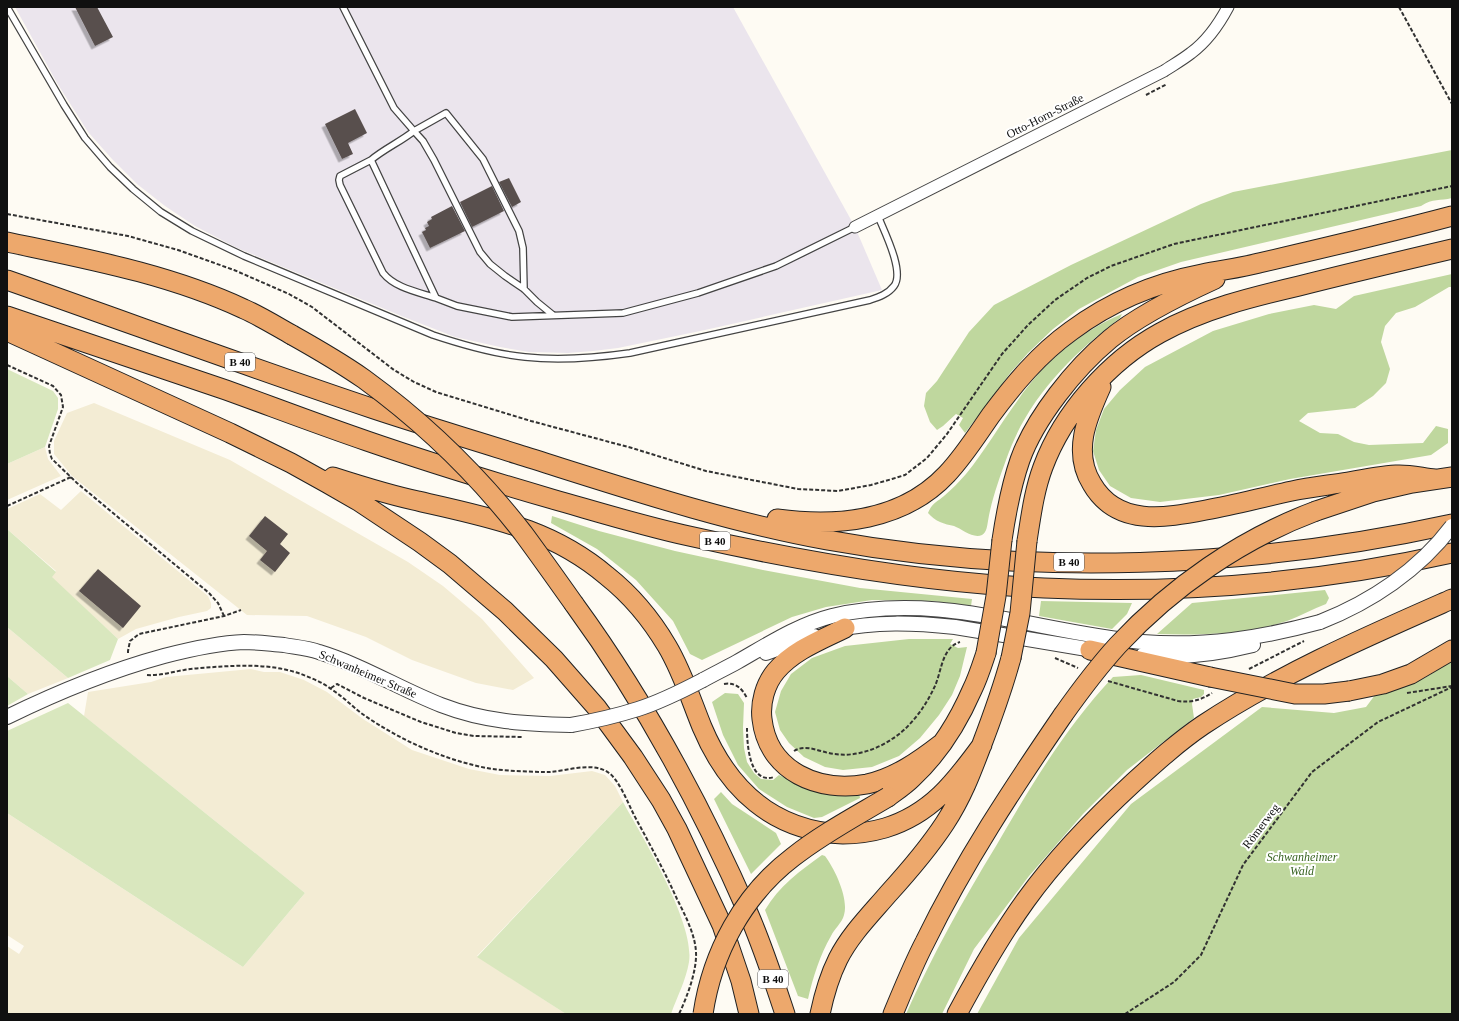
<svg xmlns="http://www.w3.org/2000/svg" width="1459" height="1021" viewBox="0 0 1459 1021" font-family="Georgia,serif">
<defs>
<filter id="shadow"><feDropShadow dx="-3.5" dy="3.5" stdDeviation="0" flood-color="#0004"/></filter>
</defs>
<rect width="100%" height="100%" fill="#fefbf3"/>
<path fill="#ebe5ed" d="M15,7H733L855,227L882,290L705,330L618,348L593,351L568,353L529,352L500,347L455,337L404,317L237,248L195,226L165,206L137,184L112,159L88,132L57,83Z"/>
<path fill="#f3ecd4" d="M94,403L230,460L408,562L443,586L482,619L534,678L513,690L476,683L412,660L366,637L307,616L247,615L72,476L54,454V441L67,413Z
M45,447L48,459L61,476L7,500V464Z
M81,491L208,596L211,603V608L207,611L179,617L136,629L118,639L51,577L56,571L7,529V509L40,494L61,510Z
M7,627L68,678L28,694L7,676Z
M251,669L264,672H280L304,680L327,692L363,719L412,750L469,769L500,775L550,776L592,771L605,775L615,786L623,802L477,956L566,1014H7V946L19,954L24,946L7,935V813L243,967L305,893L84,716L88,692L151,682L166,677Z"/>
<path fill="#d9e7be" d="M7,369L53,391L58,398V409L45,447L7,464Z
M7,529L56,572L52,577L118,639L110,660L68,678L7,627Z
M7,676L28,694L7,706Z
M68,703L305,893L243,967L7,813V731Z
M623,802C643,838 695,923 689,962C686,980 677,997 671,1014H566L477,957Z"/>
<path fill="#bfd79e" d="M1452,150V198C1440,201 1433,198 1421,206L1181,262L1138,277L1079,309L1053,329L1028,353L1011,372L965,433L959,425L963,418L956,414L943,426L937,430L930,422L924,406L926,393L937,381L969,332L994,305L1071,265L1201,204L1233,192Z
M1452,274V287H1449L1415,307L1396,313L1385,326L1381,342L1390,369L1386,383L1373,396L1355,408L1308,413L1299,421L1320,433L1338,434L1354,442L1369,445L1423,443L1436,426L1448,429V443L1431,455L1290,479L1219,495L1160,502L1131,498L1110,486L1099,470L1093,451L1096,430L1104,409L1120,390L1145,367L1213,331L1269,314L1314,305L1336,309L1354,296Z
M1122,314L1120,318C1070,356 1027,399 1006,460C999,479 991,502 988,521C987,526 987,532 982,535C973,539 962,529 954,526C950,525 944,524 940,522C935,520 931,516 928,513C932,503 937,502 944,496C952,489 959,482 966,474C985,451 1000,424 1018,400C1043,363 1081,331 1122,314Z
M552,516L599,531L675,551L763,570L860,588L972,599L971,606L932,601L872,600L826,607L792,617L702,660L690,654L673,621L636,580L597,549L551,523Z
M1325,590L1329,598L1326,604C1313,609 1300,616 1287,621C1245,635 1200,635 1157,634L1192,603Z
M1041,601L1132,603L1127,614L1112,629L1039,616Z
M909,639H953L950,644L958,648L967,647L960,676L952,695L939,715L920,738L899,756L872,767L843,770L825,767L804,757L789,743L780,730L775,712L781,691L791,674L812,658L845,646Z
M1452,661V1014H977L1019,938L1131,804L1262,707L1334,713L1366,707L1375,695L1423,679Z
M1141,675L1204,690V694L1201,697L1193,699L1192,704L1194,718L1127,770L1083,814L1029,876L974,949L942,1014H906C932,956 963,900 996,846C1030,787 1066,727 1113,677Z
M725,693L738,694L744,703L743,728L744,748L747,762L754,773L761,779L773,780L779,775L813,790L842,795L859,793L860,798L822,817L814,818L787,807L759,789L738,765L723,735L712,702Z
M721,792L732,804L776,833L781,844L751,874L714,799Z
M822,855L825,856C835,869 849,899 844,915C842,923 834,929 831,936C820,955 813,977 808,999L798,996L765,910C779,886 800,871 822,855Z"/>
<path fill="#584f4d" filter="url(#shadow)" d="M75,7H97L113,37L95,46Z
M355,109L367,133L348,143L353,154L342,159L325,124Z
M509,178L521,202L512,207L499,182Z
M492,186L504,211L472,227L460,202Z
M452,206L465,231L430,248L422,232L426,230L425,228L429,226L427,222L432,219L431,217Z
M265,516L288,534L280,544L290,553L275,572L260,560L267,551L249,536Z
M98,569L141,606L123,628L79,591Z"/>
<g fill="none" stroke-linecap="round" stroke-linejoin="round">
<defs>
<path id="service" d="M7,7L64,105L85,138L110,167L133,189L161,212L192,231L244,256L433,335C463,345 494,354 525,357C560,361 595,358 630,353L870,300C879,297 888,294 894,286C905,272 884,231 878,216
M343,7L394,108L414,131L446,113L483,159L519,231L523,248L524,289
M371,160L340,176L339,180L340,185L383,273C395,288 418,292 436,298
M553,315L537,302L524,289L505,276L490,264L480,252L434,160L423,141L414,131C400,142 384,149 371,160L436,298L457,306L512,317L623,313L698,293L776,266L855,227"/>
<path id="minor" d="M855,227L1164,71C1173,65 1182,60 1191,53C1206,42 1219,24 1228,7"/>
<path id="tertiary" d="M836,630C875,621 915,623 955,627L1099,651
M766,653L814,636
M1143,655C1180,659 1217,654 1253,645
M703,680C714,674 726,668 737,662C767,645 797,625 832,616C939,591 1037,632 1142,642C1204,647 1261,638 1320,622
M7,717C58,692 109,671 164,656C191,649 217,643 244,642C257,642 271,644 284,645C295,647 308,648 319,652C362,665 400,689 441,705C485,722 525,724 571,725"/>
<path id="trunk" d="M7,242C87,259 169,274 244,309C260,316 276,326 292,335
M7,280C130,323 251,368 374,409C422,425 470,439 517,454C619,486 722,521 827,540C1030,577 1251,568 1452,524
M7,316C80,341 153,365 226,390C273,407 320,425 367,441C428,462 490,481 552,499C598,512 643,526 689,536C804,562 927,583 1044,588C1181,594 1318,583 1452,553
M7,331L230,433L291,463L327,483L360,502L420,542L450,564L505,611L554,659L597,708L633,757L661,800L677,829L722,925L741,981L749,1014
M1101,387C1087,418 1072,452 1092,484C1117,527 1165,518 1206,510C1235,505 1263,497 1292,491C1310,487 1330,485 1348,482C1364,479 1380,476 1396,475C1409,474 1423,478 1435,479
M333,477C361,486 389,495 418,501C489,518 549,527 607,576C631,595 651,619 667,646C682,671 691,700 702,727C728,789 773,831 843,834C857,834 871,832 885,828C931,814 955,782 982,745
M1316,511L1373,492L1412,483L1452,477
M777,519C837,527 903,521 947,474C964,456 977,435 991,415C1014,384 1039,354 1071,331C1110,302 1155,283 1202,274C1221,270 1240,268 1259,263C1324,248 1388,233 1452,216
M1002,540C1006,513 1011,486 1020,460C1035,418 1075,368 1110,339C1139,315 1180,295 1215,279
M1027,541C1031,516 1034,491 1043,467C1063,413 1109,361 1160,333C1203,309 1252,297 1299,286C1350,273 1401,261 1452,249
M574,604C644,700 701,805 749,915C763,947 774,981 785,1014
M845,628C821,640 794,650 776,671C765,684 760,703 762,719C768,772 819,793 867,784C895,778 919,761 941,744
M1090,650L1210,677
M1349,691L1383,684L1411,674L1452,650
M888,797C896,791 905,785 912,778C938,754 958,722 972,690C978,678 982,665 986,653
M820,1014C824,995 829,977 838,959C850,935 870,915 888,894C908,872 928,849 945,823C962,797 971,773 982,744C993,715 1003,687 1011,658
M893,1014C903,990 913,965 925,942C964,862 1013,788 1063,715
M957,1014C978,975 1000,936 1026,900C1057,857 1095,818 1134,782C1156,762 1178,742 1203,725C1280,674 1368,636 1452,599"/>
</defs>
<use href="#service" stroke="#434343" stroke-width="8"/>
<use href="#minor" stroke="#434343" stroke-width="13"/>
<use href="#tertiary" stroke="#434343" stroke-width="16"/>
<use href="#trunk" stroke="#212121" stroke-width="21"/>
<path stroke="#323232" stroke-width="2" stroke-dasharray="4 2" stroke-linecap="butt" d="M1399,7L1452,104
M1146,95L1167,84
M7,214L128,236L178,250L234,270L289,294L312,307L394,370L414,382L436,392L531,421L632,448L706,471L798,489L838,491L871,485L892,479L905,475L927,458L947,434L1002,354L1028,325L1055,300L1087,278L1111,266L1174,244L1452,186
M7,365L53,386L61,395L63,407L49,446L50,454L52,459L77,483L209,593L218,603L224,616
M7,506L71,477
M128,653V651L130,641L139,634L224,616L241,610
M1055,658L1078,668
M1249,669L1304,641
M147,675C159,676 172,672 184,670C194,668 204,668 214,667C243,665 273,664 301,674C311,678 322,682 331,689C342,696 351,705 361,713C399,740 446,761 492,769C511,771 531,772 549,772C567,771 593,761 609,773C619,780 628,803 634,815C649,843 664,870 677,899C685,915 695,934 696,952C697,971 687,997 679,1014
M1108,681L1178,701C1191,703 1201,700 1212,693
M724,684C735,682 742,688 747,698
M331,688L337,684L364,698L421,722L456,733L474,736L522,737
M1407,693L1452,686
M747,728C747,743 749,785 774,777
M794,751C807,743 821,753 835,754C854,757 876,750 892,739C910,728 925,707 934,688C942,672 941,648 960,642
M1125,1014L1174,982L1201,955L1243,865L1312,772L1378,722L1452,687"/>
<use href="#service" stroke="#fff" stroke-width="5.5"/>
<use href="#minor" stroke="#fff" stroke-width="11"/>
<use href="#tertiary" stroke="#fff" stroke-width="14"/>
<use href="#trunk" stroke="#eda86c" stroke-width="19"/>
<defs>
<path id="tertiary-bridge" d="M1320,622C1371,602 1419,570 1452,526
M571,725C594,721 616,716 638,709C660,702 682,691 703,680"/>
<path id="trunk-bridge" d="M292,335C317,349 341,363 364,379C423,422 478,475 523,533C540,556 557,580 574,604
M986,653L996,596L1002,540
M1011,658L1020,613L1027,541
M1210,677L1295,694H1324L1349,691
M1063,715C1080,691 1098,667 1118,645C1172,587 1241,539 1316,511
M703,1014C712,953 743,895 793,857C822,834 856,816 888,797"/>
</defs>
<use href="#tertiary-bridge" stroke="#434343" stroke-width="16" stroke-linecap="butt"/>
<use href="#trunk-bridge" stroke="#212121" stroke-width="21" stroke-linecap="butt"/>
<use href="#tertiary-bridge" stroke="#fff" stroke-width="14"/>
<use href="#trunk-bridge" stroke="#eda86c" stroke-width="19"/>
</g>
<g text-anchor="middle" dominant-baseline="central" stroke-width="4" stroke-linejoin="round" paint-order="stroke">
<g fill="#fff" stroke="#585858" stroke-width="1">
<rect x="225" y="353" width="30" height="18" rx="3"/>
<rect x="700" y="532" width="30" height="18" rx="3"/>
<rect x="1054" y="553" width="30" height="18" rx="3"/>
<rect x="758" y="970" width="30" height="18" rx="3"/>
</g>
<g font-size="11" font-weight="bold" fill="#101010">
<text x="240" y="362">B 40</text>
<text x="715" y="541">B 40</text>
<text x="1069" y="562">B 40</text>
<text x="773" y="979">B 40</text>
</g>
<g font-size="12" fill="#101010" stroke="#fff">
<text transform="translate(1045 116) rotate(-27)">Otto-Horn-Straße</text>
<text transform="translate(368 674) rotate(23)">Schwanheimer Straße</text>
<text transform="translate(1261 826) rotate(-53)">Römerweg</text>
</g>
<g font-size="12" font-style="italic" fill="#396423" stroke="#fff">
<text x="1302" y="857">Schwanheimer<tspan x="1302" dy="14">Wald</tspan></text>
</g>
</g>
<rect width="1459" height="1021" fill="none" stroke="#101010" stroke-width="16"/>
</svg>
